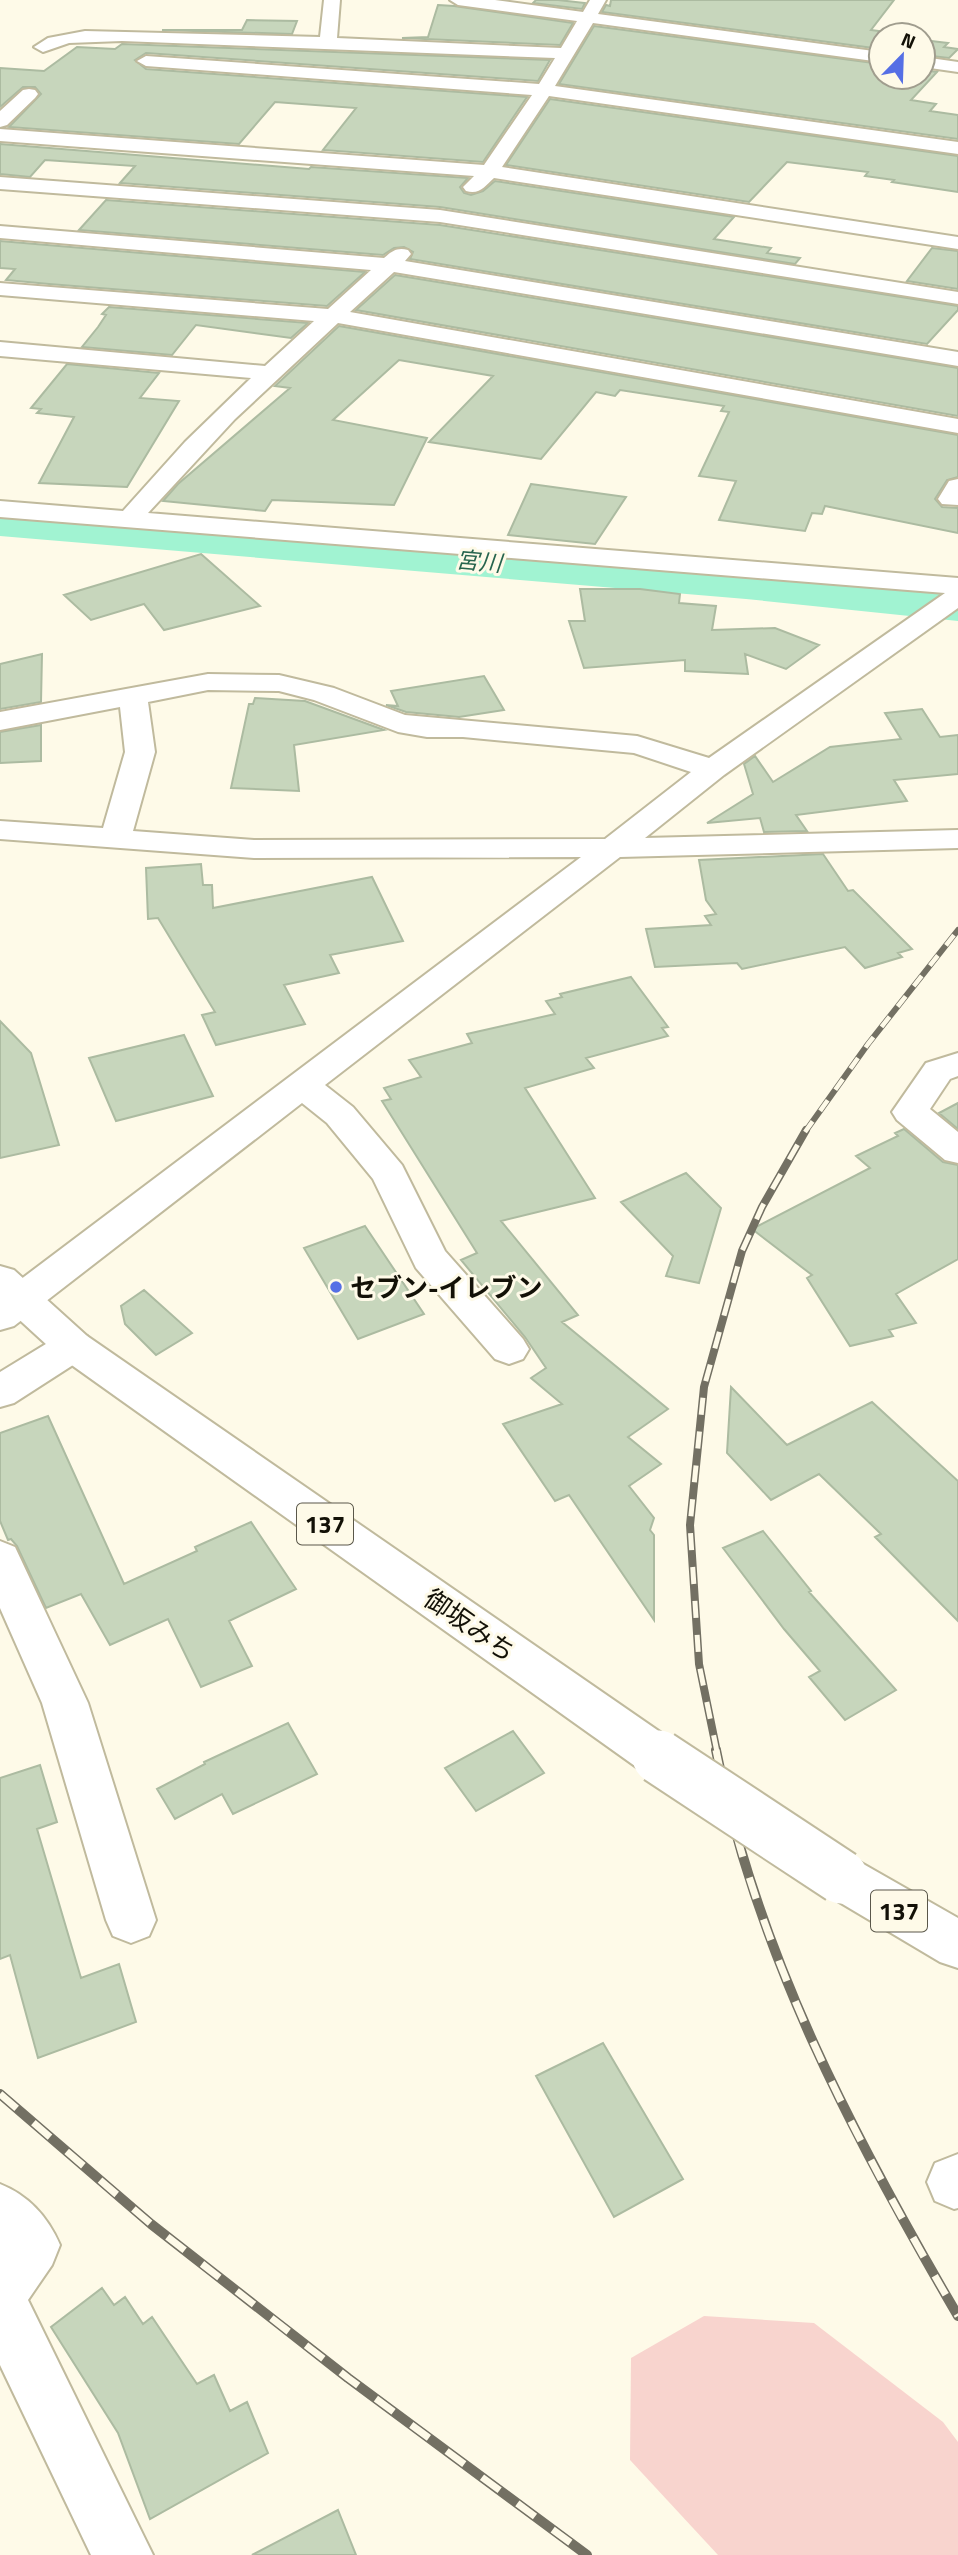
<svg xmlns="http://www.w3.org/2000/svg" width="958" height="2555" viewBox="0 0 958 2555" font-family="'Titillium Web','Noto Sans JP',sans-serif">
<rect width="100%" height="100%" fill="#fefae8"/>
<path fill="#f8d4ce" d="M704,2316L814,2323L943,2422L958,2442V2555H718L630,2460L631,2358Z"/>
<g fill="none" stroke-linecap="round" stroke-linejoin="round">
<path fill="#a1f3d2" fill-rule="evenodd" d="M0,506L746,567L958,589V621L746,599L0,536Z"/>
</g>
<path fill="#c7d6bc" stroke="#acbba1" stroke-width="2" d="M536,0H558L585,3L582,9L533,3Z
M611,0H894L871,30L909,35H881V49L602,12L606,5L610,6Z
M438,5L454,6L573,23L560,45L402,38L428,37Z
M247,20L297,21L292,34L162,30H242Z
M594,26L881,64V77H923V70L937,72L911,100L936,104L930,111L958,115V139L559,84Z
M923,40L948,43L944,47L958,49L949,58L923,55Z
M122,44L550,60L538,81L146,53L135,60L146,69L527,97L483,162L323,150L356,108L275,102L239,144L9,127L41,94L35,87H23L0,107V68L44,71L77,47L115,49Z
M550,99L958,156V192L892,182L894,180L865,176L868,172L787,162L749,202L506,165Z
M0,144L309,169L311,167L468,178L460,187L464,193L471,195L483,191L495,181L734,217L714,239L771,248L767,253L800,258L795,264L440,207L120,183L135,166L45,160L30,177L0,174Z
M106,200L440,225L958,306V310L927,344L410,259L413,252L404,247L394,248L383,255L79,230Z
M0,241L365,272L327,306L49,284L6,280L15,269L0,268Z
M932,248L958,251V289L907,281Z
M395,275L958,368V416L356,310Z
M109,307L308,323L291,338L196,325L172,355L82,347L98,327L106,315L102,314Z
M339,326L958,435V477L947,480L935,499L942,507L958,508V533L825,506L822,514L812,513L805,531L719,520L736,481L699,476L729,412L721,411L724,406L620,390L615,396L596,392L541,459L429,442L493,376L399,360L333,420L427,438L394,505L272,500L265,511L163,501L178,484L290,388L275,386Z
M67,364L159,373L140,398L179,401L127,487L39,483L74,417L37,413L41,409L31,408Z
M531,484L626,497L595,544L508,535Z
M201,554L260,606L164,630L144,604L91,620L64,595Z
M580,589H640L680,594L679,603L716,606L712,630L775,628L819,645L786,669L745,654L748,674L685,671V660L584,668L569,621H585Z
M42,654L41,702L0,709V664Z
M484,676L504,710L459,717L406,712L386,705L398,706L391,691Z
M255,698L305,701L384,730L294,745L299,791L231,788L249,704H253Z
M922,709L940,737L958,735V774L894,780L907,801L796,815L807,831L764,832L760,818L707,823L753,794L744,764L755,756L773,782L830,747L901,739L885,713Z
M41,725V761L0,763V732Z
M823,854L848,891L853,890L912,949L898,953L902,957L865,968L845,947L742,969L737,963L655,967L646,929L711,925L705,916L716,914L706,900L699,860Z
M201,864L203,885H212L213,908L372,877L403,941L330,955L339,973L284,985L305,1024L216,1045L202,1015L215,1012L158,918L148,919L146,868Z
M631,977L668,1027L662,1028L668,1036L586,1058L594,1068L525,1088L595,1198L501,1221L578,1315L562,1322L668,1409L628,1437L661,1464L629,1486L654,1518L650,1530L654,1535V1620L569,1495L555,1501L503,1424L562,1404L531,1378L546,1368L525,1337L461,1260L477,1253L382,1101L391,1099L384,1088L421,1077L409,1060L472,1043L467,1034L555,1014L546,1001L562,997L560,994Z
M0,1021L31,1053L59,1145L0,1158Z
M184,1035L213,1096L116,1121L89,1058Z
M958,1103V1129L939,1113Z
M904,1129L943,1162L958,1165V1259L896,1294L916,1323L889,1330L893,1336L850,1346L807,1278L812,1275L752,1229L870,1168L856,1156L898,1136L895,1133Z
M686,1173L721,1208L699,1283L666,1276L673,1256L621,1202Z
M365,1226L424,1314L358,1339L304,1248Z
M144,1290L192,1333L156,1355L125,1324L121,1306Z
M731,1387L787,1445L872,1402L958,1481V1621L875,1537L881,1534L819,1474L771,1500L727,1453Z
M48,1416L124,1584L197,1551L195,1547L251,1522L296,1589L229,1621L252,1666L201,1687L168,1619L110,1645L81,1594L46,1608L17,1546L11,1539L8,1540L0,1521V1433Z
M763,1531L811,1591L809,1592L896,1690L845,1720L809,1677L820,1671L784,1629L723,1548Z
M288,1723L317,1774L233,1814L222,1794L175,1819L157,1789L205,1764L204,1762Z
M513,1731L544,1773L476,1811L445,1768Z
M40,1765L57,1822L37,1829L81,1978L119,1964L136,2022L38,2058L10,1955L0,1959V1778Z
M603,2043L683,2179L614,2217L536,2076Z
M102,2288L114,2305L125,2297L143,2324L152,2317L197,2384L214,2375L230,2411L247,2402L268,2453L150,2519L118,2433L51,2327Z
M338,2510L356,2555H252Z"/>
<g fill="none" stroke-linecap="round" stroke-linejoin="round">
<defs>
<path id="minor" d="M324,0H340L337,38L561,48L577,21L458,5L450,0H495L583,12L590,0H606L598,14L881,52V62L593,23L555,86L958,142V154L549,96L502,167L958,237V249L494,178C485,186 480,195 466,191L463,187L474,176L0,141V129L484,165L532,95L146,66L137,61L146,56L539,84L555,58L122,41L69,43L43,52L34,47L48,38L85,31L320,37Z
M923,57L958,62V72L923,67Z
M29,89L35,90L38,94L35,98L7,125L0,127V111L23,90Z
M0,177L440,210L958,292V304L440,222L0,189Z
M0,226L384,258C392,251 397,247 408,250L411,254L405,261L958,352V366L394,272L350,312L958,419V433L338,323L235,419L148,513L958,578V608L724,775L645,838L958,830V848L620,857L325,1085L353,1107L402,1165L445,1251L523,1339L529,1349L523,1359L509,1364L495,1359L416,1268L373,1179L327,1123L302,1103L14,1326L0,1330V1295L581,857L254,858L0,839V821L103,828L125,752L120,707L0,730V712L208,674L279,675L334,688L405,715L637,736L709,758L945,593L0,517V501L123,511L185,442L251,378L0,356V342L265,366L314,321L0,295V283L328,309L371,270L0,238ZM208,690L279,691L314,700L398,732L427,737H463L634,753L691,772L605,839L254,840L133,831L155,752L148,702Z
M958,479V505L942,504L938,499L949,481Z
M958,1053V1076L950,1079L930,1109L958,1132V1163L945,1160L897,1120L892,1112L926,1063Z
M73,1331L87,1336L93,1346L87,1356L14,1403L0,1407V1372L59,1336Z
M0,1541L15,1547L88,1703L156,1920L149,1936L131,1943L113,1936L106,1920L42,1703L0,1608Z
M958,2154V2208L954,2209L935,2201L927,2182L935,2163Z
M0,2184C28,2195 48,2217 60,2245L52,2265L28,2300L153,2555H91L0,2365Z"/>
<path id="highway" d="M0,1266L14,1270L87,1336L676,1743L682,1757L676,1771L659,1777L642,1771L59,1356L0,1302Z
M841,1855L858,1861L958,1918V1968L940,1962L824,1893L817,1877L824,1861Z"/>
</defs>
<use href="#minor" stroke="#c0ba9d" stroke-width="4"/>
<use href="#highway" stroke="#c0ba9d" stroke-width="4"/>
<use href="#minor" fill="#fff" fill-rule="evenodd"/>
<use href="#highway" fill="#fff" fill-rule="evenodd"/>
<defs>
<path id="rail-far2" d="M805,1132L868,1044L958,930"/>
<path id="rail-far1" d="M717,1752L699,1664L690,1525L704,1387L742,1251L762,1207L806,1130"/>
<path id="rail" d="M716,1750C757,1954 854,2138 958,2316
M0,2094L151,2224L348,2378L587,2555"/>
</defs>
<use href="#rail-far2" stroke="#737063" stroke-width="6"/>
<use href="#rail-far1" stroke="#737063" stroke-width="8"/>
<use href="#rail" stroke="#737063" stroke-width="10"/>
<use href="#rail-far2" stroke="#fefae8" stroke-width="4.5" stroke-dasharray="13" stroke-linecap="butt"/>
<use href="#rail-far1" stroke="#fefae8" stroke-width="5" stroke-dasharray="17" stroke-linecap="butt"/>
<use href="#rail" stroke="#fefae8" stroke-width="7" stroke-dasharray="22" stroke-linecap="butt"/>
<defs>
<path id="highway-bridge" d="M659,1757L841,1877"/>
</defs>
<use href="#highway-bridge" stroke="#c0ba9d" stroke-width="57" stroke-linecap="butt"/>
<use href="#highway-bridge" stroke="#fff" stroke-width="53"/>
</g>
<circle fill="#556fe5" stroke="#fefae8" stroke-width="2.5" cx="336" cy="1287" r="7"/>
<g text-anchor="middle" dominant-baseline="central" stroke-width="6" stroke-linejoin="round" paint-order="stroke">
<g font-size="23" font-style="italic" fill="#26644e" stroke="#fefae8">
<text transform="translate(479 561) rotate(5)">宮川</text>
</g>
<g fill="#fefae8" stroke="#5a574a" stroke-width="2">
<rect x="297" y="1503.5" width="56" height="41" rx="5"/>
<rect x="871" y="1890.5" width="56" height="41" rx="5"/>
</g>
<g font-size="24" font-weight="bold" fill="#131107">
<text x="325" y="1524">137</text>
<text x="899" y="1911">137</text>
</g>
<g font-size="26" font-weight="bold" fill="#131107" stroke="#fefae8" text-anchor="start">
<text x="350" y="1287">セブン-イレブン</text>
</g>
<g font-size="26" fill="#131107" stroke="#fefae8">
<text transform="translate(470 1625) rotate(35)">御坂みち</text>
</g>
</g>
<g transform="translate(902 56) rotate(23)"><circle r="33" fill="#fefae8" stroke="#a09d8e" stroke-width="2"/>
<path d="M0-5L12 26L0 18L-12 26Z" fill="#556fe5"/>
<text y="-10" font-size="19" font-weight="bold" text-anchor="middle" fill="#131107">N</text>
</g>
</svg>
